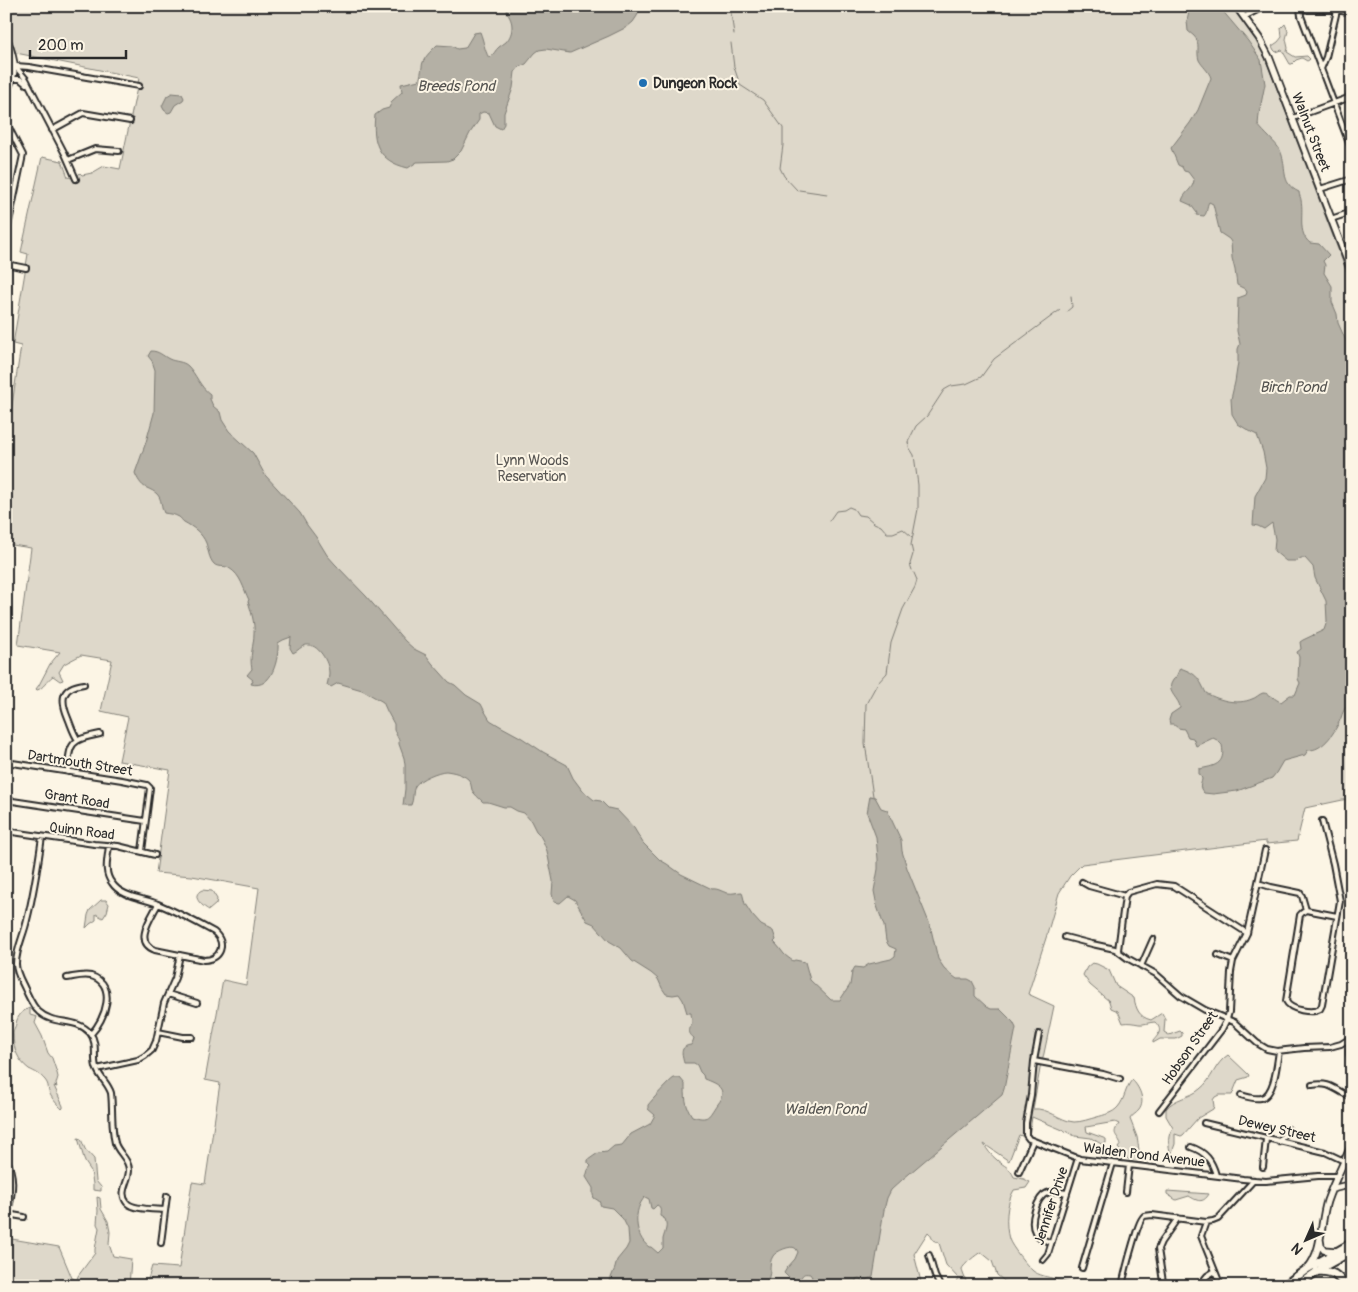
<svg xmlns="http://www.w3.org/2000/svg" width="1358" height="1292" viewBox="0 0 1358 1292" font-family="Pangolin,sans-serif">
<rect width="100%" height="100%" fill="#fcf5e5"/>
<filter id="ink" filterUnits="userSpaceOnUse"><feTurbulence type="fractalNoise" baseFrequency=".02" numOctaves="2"/><feDisplacementMap in="SourceGraphic" scale="10" xChannelSelector="R" yChannelSelector="G"/><feConvolveMatrix kernelMatrix="1 2 1 2 8 2 1 2 1" color-interpolation-filters="sRGB"/></filter>
<g filter="url(#ink)">
<path fill="#ded8ca" stroke="#84827a" d="M6,6H1232L1256,40L1264,55L1352,286V798L1305,808L1297,841L1266,844V841L1082,864L1070,876L1059,893L1046,938L1028,994L1054,1006L1043,1058L1041,1063L1033,1109C1047,1107 1060,1121 1074,1122C1082,1122 1089,1119 1097,1117C1104,1115 1113,1113 1118,1107C1125,1099 1125,1088 1132,1080C1139,1086 1146,1101 1139,1110C1136,1114 1132,1115 1130,1119L1137,1137L1141,1163C1131,1165 1124,1155 1118,1148L1121,1144C1117,1134 1111,1135 1119,1124L1115,1122L1086,1127L1087,1132L1106,1139V1143L1103,1145L1091,1138L1075,1136L1065,1131L1032,1117L1029,1136L1023,1134L1022,1136L1019,1135L1009,1161L984,1144C987,1150 991,1155 997,1160C1005,1167 1009,1166 1014,1177L1024,1179L1030,1182L1026,1188L1014,1190C1006,1203 1005,1225 1009,1239C1011,1246 1027,1266 1033,1271C1038,1275 1048,1277 1055,1279C1066,1282 1073,1285 1085,1281L1092,1286H1010L997,1275L992,1261L981,1252C977,1254 963,1265 962,1269C962,1272 965,1278 966,1281L964,1285L955,1286L958,1278L946,1265L939,1243L933,1240L930,1234L928,1232L914,1254L922,1286H146L152,1266L179,1268L192,1182L205,1184L220,1083L205,1080L223,980L246,985L259,888L192,876L156,873L170,770L119,761L128,717L101,711L112,660L81,655L64,664L59,672L63,680L60,681L53,676C47,680 43,689 37,690L36,689L39,685L50,664L60,652L18,645L31,548L6,544V444L21,346L13,344L28,254L21,252L42,157L62,161L68,177C73,179 77,177 80,173L82,175L92,173L104,166L120,169L139,78L16,53L6,25Z
M1285,24L1288,31L1286,39L1288,48L1287,52L1295,57L1307,56L1310,59L1309,60L1307,61L1302,58L1296,60L1292,64H1290L1282,50L1276,52L1274,50L1272,46L1278,42L1282,37L1281,28Z
M202,890L212,891L217,899L216,904L209,910C202,906 190,896 202,890Z
M101,900H106L109,904L107,912L103,918L96,914V920L90,924L86,928L88,915L90,910Z
M1092,963L1097,964L1109,970L1116,986L1134,998C1136,1009 1139,1017 1151,1020L1162,1013L1165,1019L1164,1032L1169,1035L1180,1031L1182,1033V1036L1176,1039H1160L1153,1043V1041C1159,1034 1163,1030 1155,1022C1150,1022 1143,1025 1139,1024C1133,1023 1129,1022 1123,1023L1118,1011L1111,1008L1109,1001L1090,985L1083,975L1087,967Z
M30,1008V1015L37,1017L35,1023L42,1036L48,1053L52,1058L57,1073L58,1077L56,1084L57,1087L54,1086L63,1106V1108L62,1109C58,1105 52,1099 50,1094C47,1089 50,1086 45,1080C40,1074 35,1072 29,1069C18,1061 13,1048 13,1035C12,1031 15,1028 16,1024C17,1016 23,1010 30,1008Z
M1228,1055L1249,1075L1248,1077L1238,1080L1232,1095H1219L1215,1097L1213,1100L1214,1106L1213,1109L1198,1118L1183,1135L1181,1136L1175,1134V1144L1171,1155C1168,1145 1167,1135 1173,1128L1166,1116V1109C1174,1098 1190,1098 1200,1089C1212,1080 1215,1063 1228,1055Z
M78,1138L81,1139L85,1149L94,1159L96,1181L101,1187V1191L93,1190V1184L91,1171L85,1162Z
M1167,1191L1209,1194C1203,1204 1197,1201 1189,1196L1176,1200L1167,1194Z
M97,1197L100,1198L101,1209L108,1221L110,1232L109,1244L113,1256L131,1259L129,1286H78L77,1280L78,1276L95,1253V1249L99,1228L97,1224L98,1211Z
M6,1238L59,1247L72,1278L74,1279L73,1282L75,1286H6Z"/>
<path fill="#b4b0a5" stroke="#7d7b74" fill-rule="evenodd" d="M507,6H636L638,14L637,16L633,22L627,27L609,36L570,53L546,49L539,50L535,53L526,64L519,67L515,72L513,88L504,113V124L501,129L495,126L489,113L483,112L479,114V120L470,133L461,151L453,159L447,161L417,162L408,168C378,161 372,143 375,115L382,110L389,108L392,101L402,92L401,84L419,80C421,75 421,72 422,67C422,59 431,51 437,45L452,46L457,49L465,48L474,33L480,32C484,42 484,49 489,58C494,55 495,50 499,47C501,45 504,44 506,42C514,33 514,21 506,12Z
M1212,6L1219,7L1221,9L1248,41L1261,60L1265,84L1259,114L1258,125C1264,133 1277,144 1280,150C1288,167 1279,183 1299,192C1299,195 1301,198 1301,200C1304,214 1297,233 1310,243L1319,244L1329,255L1323,261L1325,265L1324,273L1332,286V302L1337,314L1338,323L1352,354V714L1349,713L1348,708L1346,707C1342,712 1342,717 1339,722C1334,734 1322,751 1308,750L1305,755L1283,761L1276,773L1272,778L1237,791L1213,794L1204,793C1198,786 1201,786 1202,779L1201,776L1199,775V769C1214,766 1226,765 1222,745L1217,740L1213,738L1196,746L1193,738L1188,737L1184,729L1178,728L1173,724H1170L1169,720L1171,714L1180,708C1180,699 1166,692 1172,682C1173,679 1176,678 1177,675C1178,673 1179,670 1180,668C1198,674 1199,679 1206,693C1220,701 1238,705 1252,699C1256,698 1259,694 1263,693C1270,693 1275,700 1281,702L1290,695H1295L1300,683L1298,679L1299,657L1297,652L1301,649L1300,642L1303,640L1324,630L1327,621L1326,601L1315,578L1313,567L1305,558H1301L1296,561H1286L1274,551L1275,539L1272,523L1264,529L1258,526L1253,525L1255,496L1265,478L1266,468L1263,452L1257,435L1251,432L1238,424L1232,414L1231,399L1235,382L1238,362V349L1240,344L1237,331L1238,300V298L1246,295L1247,292L1245,289L1237,285L1235,270L1232,258L1231,242L1229,239L1220,233L1213,204L1209,202C1206,207 1208,212 1204,216L1196,215L1197,213L1191,205L1182,201C1184,192 1193,190 1194,180L1188,172L1184,171L1182,167L1178,165L1171,148L1190,123L1198,110L1211,78C1209,71 1202,66 1199,60C1196,52 1201,43 1194,36C1192,34 1190,33 1188,31L1187,21L1189,12L1191,11Z
M172,93L182,94L184,98L183,100L175,105L171,112L168,113L164,110L162,106L167,96Z
M151,351C159,351 163,356 169,359C175,362 183,361 188,366C196,374 200,387 210,394V399L213,406L220,412L222,420L229,431L253,453L265,475L300,513L307,525L316,537L327,555L335,564L366,596L405,641L414,649L426,655L432,663L449,682L455,685L466,695L481,704L484,710L490,720L500,726L522,738L543,752L567,765L573,778L582,790L594,800L601,801L608,808L617,810L634,828L643,843L660,860L667,864L681,874L712,889C718,888 722,892 728,893C733,894 737,892 742,892L745,904L752,915L761,925L773,931L776,940L774,942C778,946 781,950 784,954C786,956 790,959 793,961L795,960L805,962L810,980L831,1000H840L850,985L852,972L855,967L863,968L869,964L891,959L895,956L896,949L889,946L886,941L884,926L877,906L874,891L878,869V859L876,837L867,813L870,796L875,797L881,808L887,810L901,840L902,851L907,868L930,925L938,959L944,968L953,976L957,979H968L972,981L975,987V996L987,1007L991,1009H1000L1013,1022L1016,1028L1004,1089L1002,1095L903,1179L891,1190L887,1198L884,1210L873,1277L867,1280L865,1279L864,1281L859,1278L856,1279V1286H808L812,1277L810,1274C802,1273 804,1274 799,1280L795,1279L794,1280H791L784,1273L787,1268L795,1259L798,1252C797,1251 797,1249 795,1248C791,1245 776,1251 773,1256C767,1265 774,1274 764,1286L611,1285L610,1280L615,1268L617,1260L626,1249L629,1243L628,1229L623,1219L612,1208L601,1206L599,1201L594,1198L593,1195V1188L586,1177L588,1170L591,1166L588,1163V1160L598,1153L607,1152L614,1146L622,1145L631,1134L650,1124L655,1115L648,1109V1105C652,1100 670,1080 674,1078H680L685,1084C685,1096 685,1106 692,1116C709,1121 708,1117 717,1104C729,1089 717,1084 704,1079L703,1075L700,1072L697,1065L694,1063H684C682,1055 679,1046 691,1045L693,1041L694,1038C685,1031 692,1028 692,1021C692,1018 691,1015 691,1013H687L683,1000L679,994L673,995L666,994L662,988L658,979L651,973L632,961L621,948L609,941L594,924L587,921L575,900L568,896L560,903L554,902L552,894L553,881L547,851L543,841L539,834L536,831L531,821L524,813L517,811L510,807H504L488,802H483C479,798 474,794 472,790C471,786 471,782 468,779C462,774 454,772 446,771C439,771 419,779 415,786C412,792 414,799 411,805H403L405,789V765L404,758L399,744V740L394,730V724L387,711L383,702L362,690L338,683L331,687L327,685C328,681 329,677 329,673C329,662 318,643 306,645C301,646 298,651 293,653L290,648L291,637L283,640L278,643C279,658 272,690 251,684L253,680L247,675L252,669C249,657 254,645 254,633C255,623 251,611 248,601L249,600C243,588 241,575 229,568C224,565 218,568 214,564C209,559 208,549 206,543C202,533 193,527 184,522C182,521 181,518 179,517C174,514 169,514 164,513C161,507 162,499 157,494C154,491 151,490 147,488C141,486 137,478 135,473L146,442L154,413L155,370L152,361L148,356ZM645,1197L649,1199L651,1208L653,1209L657,1205C662,1207 660,1212 660,1216L665,1219C668,1227 665,1231 663,1239C663,1242 663,1245 663,1248L658,1253L651,1247H649C634,1236 633,1209 645,1197Z"/>
<g fill="none" stroke-linecap="round" stroke-linejoin="round">
<path stroke="#7d7b74" stroke-width="1" d="M730,6L734,34
M731,43L734,67L740,85L763,100L783,128V145L780,168L784,176L797,190
M799,190L827,194
M1066,312L1072,307L1071,296
M829,521L836,511L844,510L849,507L854,509L858,515L866,516L874,523L881,526L887,533H893L903,529L912,537
M912,570L910,564L913,554L911,545L918,509V485L914,455L909,447L908,442L916,426L927,416L944,390L951,386L966,384L981,377L994,359L1060,310
M873,796L865,743L866,704L877,684L887,673L891,643L903,609L915,587L917,580L914,573"/>
<defs>
<path id="street" d="M1296,6L1308,10H1337L1352,13
M1300,8L1301,16L1352,151
M1244,17L1265,6
M15,66L26,79L65,154L76,179
M16,66L29,67L139,86
M1321,69L1326,57L1338,6
M13,79H20L26,84
M1348,98L1352,87
M1293,118L1348,98L1352,99
M6,122L23,155L6,236
M52,130L83,113L130,121
M68,160L95,149L119,151
M1320,189L1352,179
M1331,219L1352,212
M6,264L26,268
M78,740C73,733 71,725 68,718C60,699 61,687 84,684
M6,762L122,780L147,785L150,788L142,851
M68,772C69,742 71,740 100,734
M6,800L145,821
M6,831L94,844L118,846L155,855
M42,837C38,865 34,893 27,920C24,935 16,949 16,964C16,973 22,982 25,989C29,997 32,1006 39,1012C54,1026 77,1017 90,1033C98,1043 93,1056 96,1067C99,1077 108,1083 111,1093C113,1109 111,1127 115,1143C118,1153 129,1159 129,1170C129,1182 118,1192 127,1203C134,1210 155,1209 165,1210
M109,845C108,858 103,872 112,883C121,897 143,898 158,904C177,912 196,922 214,932C227,943 221,960 204,960L155,950C133,942 151,918 158,904
M1082,882L1089,886L1125,896
M1258,883L1271,887L1300,893L1302,896L1306,910
M1125,896L1128,892L1157,884L1174,886L1247,933
M1306,910L1302,913L1300,915L1286,1001C1290,1010 1312,1014 1320,1009L1322,1005L1340,901L1333,864L1322,821
M1306,910L1337,916
M1065,937L1092,944L1115,949L1127,958L1156,974L1181,996L1205,1010L1234,1022L1257,1043L1267,1049L1277,1051L1304,1048L1330,1047L1341,1044L1352,1037
M1118,950L1125,896
M1218,955L1233,961
M1141,966L1153,939
M67,978C74,977 83,974 91,976C118,984 105,1020 91,1034
M168,994L197,1003
M158,1032L183,1037H192
M1039,1034L1034,1061L1031,1095L1026,1123V1135L1029,1139L1080,1159L1243,1179L1266,1181L1318,1176H1337
M1352,1042C1348,1050 1348,1054 1352,1062
M1034,1061L1103,1074L1120,1079
M97,1069L138,1060L145,1056L152,1050L156,1041L164,1003L175,978L180,955
M1312,1085C1333,1081 1335,1092 1352,1097
M1241,1095C1247,1097 1255,1099 1261,1098C1275,1095 1277,1063 1279,1051
M1159,1111L1222,1029L1227,1019L1229,1012L1231,972L1233,961L1247,933L1265,850
M1204,1123L1325,1152L1344,1161
M1279,1142L1288,1129
M1191,1147C1206,1152 1212,1161 1216,1175
M6,1157C16,1180 12,1191 8,1215
M1263,1167L1266,1139
M1019,1172L1033,1141
M1126,1192L1129,1165
M7,1214L24,1217
M1206,1222L1201,1236L1221,1286
M161,1243L167,1196
M1051,1243C1045,1240 1038,1238 1035,1232C1029,1222 1037,1197 1047,1193C1054,1190 1060,1192 1067,1193
M929,1255L935,1276L940,1286
M1043,1260L1048,1254L1078,1158
M1082,1268L1113,1163
M1122,1286C1126,1267 1131,1249 1137,1230C1139,1225 1140,1220 1144,1216L1152,1215L1206,1222L1213,1221L1218,1219L1254,1180
M1161,1286L1163,1282L1158,1249L1161,1242L1178,1218
M1199,1286L1207,1276L1215,1271"/>
<path id="primary" d="M1236,6L1259,38L1269,57L1352,273
M6,36C13,57 20,70 6,91
M1332,1189L1344,1186L1352,1189
M1320,1240L1321,1246L1324,1250L1336,1251
M1308,1268C1323,1250 1320,1223 1327,1201C1334,1181 1344,1163 1352,1144"/>
<path id="highway" d="M1317,1271C1333,1271 1336,1274 1346,1286
M1284,1286L1307,1269L1352,1243
M1297,1286L1325,1266L1352,1251"/>
</defs>
<use href="#street" stroke="#2b2b2b" stroke-width="8"/>
<use href="#primary" stroke="#2b2b2b" stroke-width="9"/>
<use href="#highway" stroke="#2b2b2b" stroke-width="11"/>
<use href="#street" stroke="#fcf5e5" stroke-width="4"/>
<use href="#primary" stroke="#fcf5e5" stroke-width="5.5"/>
<use href="#highway" stroke="#fcf5e5" stroke-width="7"/>
</g>
</g>
<circle fill="#1f6fb2" stroke="#fcf5e5" stroke-width="2" cx="643" cy="83" r="5"/>
<g text-anchor="middle" dominant-baseline="central" stroke-width="4" stroke-linejoin="round" paint-order="stroke">
<g font-size="14" font-weight="bold" fill="#2b2b2b" stroke="#fcf5e5" text-anchor="start">
<text x="653" y="83">Dungeon Rock</text>
</g>
<g font-size="14" fill="#2b2b2b" stroke="#fcf5e5">
<text transform="translate(1311 132) rotate(69)">Walnut Street</text>
<text transform="translate(80 763) rotate(9)">Dartmouth Street</text>
<text transform="translate(77 799) rotate(9)">Grant Road</text>
<text transform="translate(82 831) rotate(7)">Quinn Road</text>
<text transform="translate(1190 1048) rotate(-55)">Hobson Street</text>
<text transform="translate(1277 1129) rotate(13)">Dewey Street</text>
<text transform="translate(1144 1155) rotate(7)">Walden Pond Avenue</text>
<text transform="translate(1051 1206) rotate(-72)">Jennifer Drive</text>
</g>
<g font-size="14" fill="#585653" stroke="#fcf5e5">
<text x="532" y="460">Lynn Woods<tspan x="532" dy="16">Reservation</tspan></text>
</g>
<g font-size="15" font-style="italic" fill="#545350" stroke="#fcf5e5">
<text x="456" y="86">Breeds Pond</text>
<text x="1293" y="387">Birch Pond</text>
<text x="825" y="1109">Walden Pond</text>
</g>
</g>
<rect width="1358" height="1292" fill="none" stroke="#fcf5e5" stroke-width="25"/>
<rect x="12" y="12" width="1333" height="1267" fill="none" stroke="#2b2b2b" stroke-width="2" filter="url(#ink)"/>
<g transform="translate(1306 1240) rotate(225)" stroke="#fcf5e5" stroke-width="4" paint-order="stroke">
<path d="M0-4L9 19L0 12L-9 19Z" fill="#2b2b2b"/>
<text y="-8" font-size="14" font-weight="bold" text-anchor="middle" fill="#2b2b2b">N</text>
</g>
<path d="M30 50v8h96v-8" fill="none" stroke="#2b2b2b" stroke-width="2.5"/>
<text x="38" y="50" font-size="15" fill="#2b2b2b" stroke="#fcf5e5" stroke-width="4" paint-order="stroke">200 m</text>
</svg>
